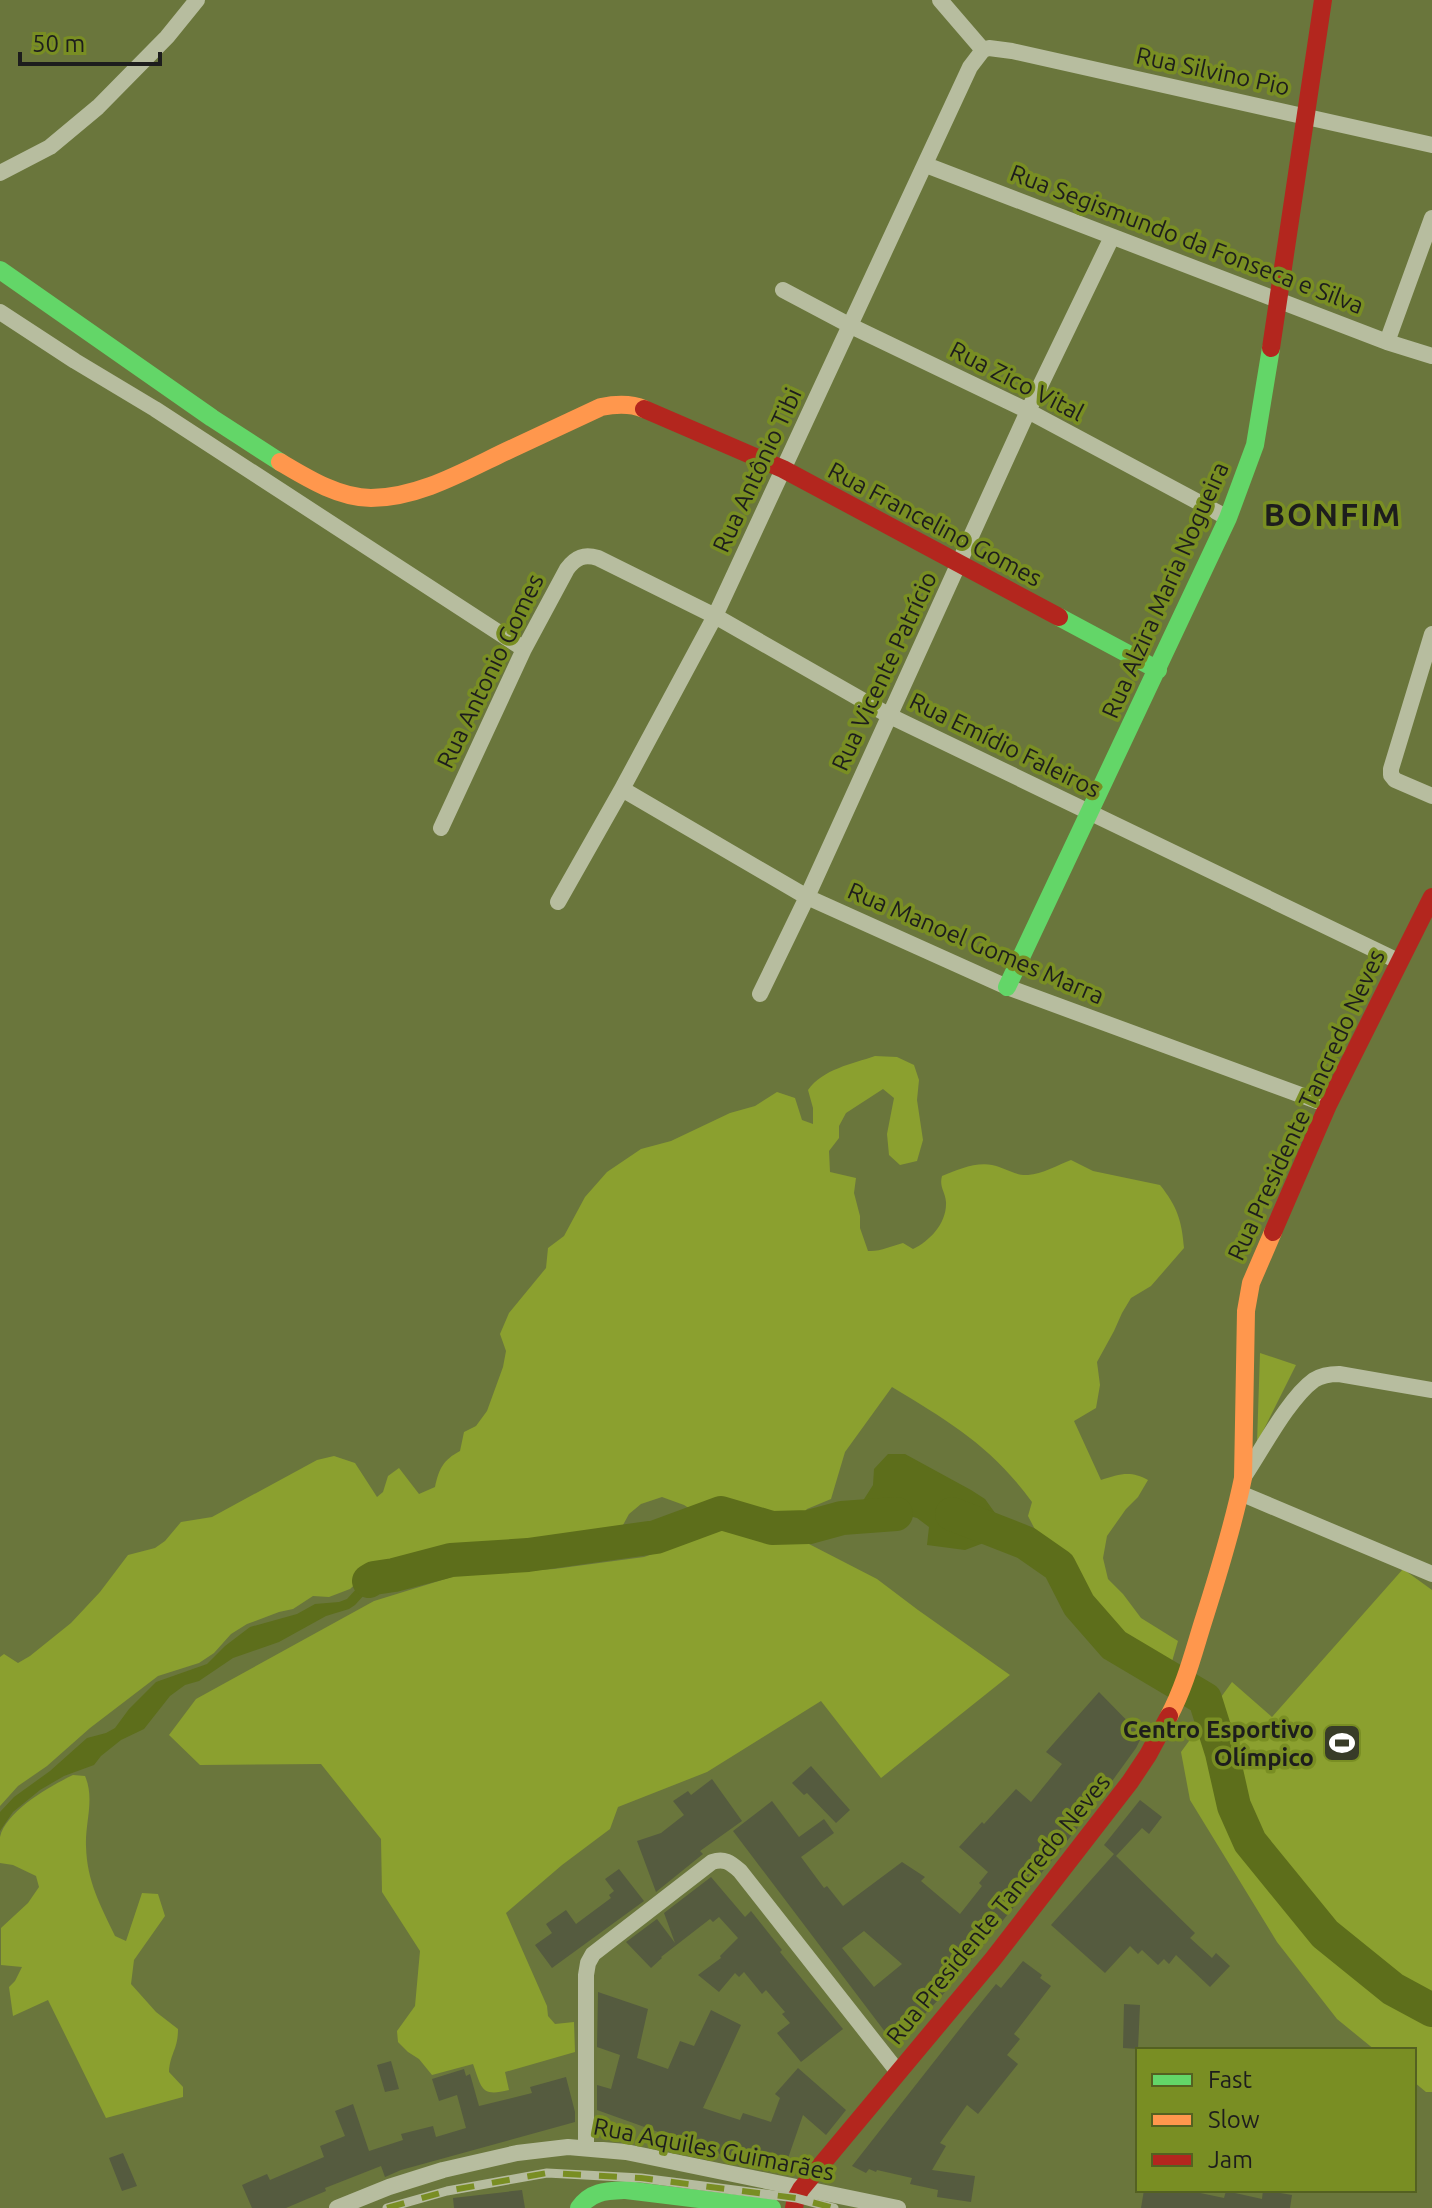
<svg xmlns="http://www.w3.org/2000/svg" width="1432" height="2208" viewBox="0 0 1432 2208" font-family="Ubuntu,sans-serif">
<rect width="100%" height="100%" fill="#6a763c"/>
<path fill="#8ba02f" d="M875,1056L897,1057L914,1065L919,1080L917,1100L923,1140L917,1161L900,1165L889,1155L887,1134L894,1098L883,1089L846,1113L839,1126V1138L829,1151L830,1172L856,1178L854,1193L860,1216V1228L868,1251C880,1252 891,1246 903,1243L913,1249C930,1241 947,1223 946,1202C945,1191 939,1187 942,1176C957,1170 975,1162 992,1165C1004,1167 1015,1176 1028,1175C1042,1174 1058,1165 1071,1160L1093,1171L1160,1185C1177,1206 1182,1221 1184,1248L1151,1286L1131,1298L1122,1313L1114,1331L1097,1362L1100,1385L1096,1408L1074,1421L1101,1480C1119,1474 1131,1470 1148,1480L1138,1497L1126,1509L1107,1536L1103,1558L1108,1579L1123,1594L1141,1618L1178,1641L1171,1665L1166,1666L1158,1659L1145,1653L1109,1625L1098,1608L1084,1595L1069,1568L1060,1557L1041,1541L1028,1516L1032,1502C992,1447 950,1422 892,1387L845,1452L831,1499L807,1509L800,1516L774,1515L753,1510L740,1503L720,1500L710,1508L695,1512L684,1505L662,1497L641,1504L629,1514L623,1525L604,1534L525,1545H472L447,1548L429,1554L416,1563L386,1572L369,1574L362,1578L350,1589L329,1597L313,1596L293,1609L279,1612L247,1624L231,1634L214,1653L199,1663L158,1676L90,1728L47,1766L18,1786L0,1806V1657L4,1654L18,1663L30,1656L71,1623L100,1592L128,1555L155,1548L165,1541L181,1522L212,1517L317,1460L334,1456L355,1463L377,1497L383,1492L388,1476L399,1468L419,1494L435,1487C439,1469 443,1460 460,1451L464,1432L476,1426L487,1411L503,1367L506,1351L500,1334L509,1313L546,1268L548,1248L564,1236L585,1197L607,1172L641,1149L671,1141L730,1113L755,1106L777,1092L795,1098L802,1120L813,1124V1108L808,1090C823,1069 852,1064 875,1056Z
M1260,1353L1296,1365L1257,1443Z
M726,1528L809,1544L877,1579L918,1610L1010,1675L881,1778L821,1701L707,1772L618,1807L610,1829L562,1865L506,1913L547,2006L548,2016L555,2024L574,2022L575,2052L505,2072L509,2090C481,2097 482,2089 473,2064L432,2075L419,2059L408,2052L398,2042L397,2031L415,2006L420,1951L382,1892L381,1839L321,1764L200,1765L169,1735L196,1699L374,1601L455,1576L554,1569L644,1557Z
M1403,1569L1432,1590V2092H1426L1414,2082V2050H1375L1337,2019L1277,1942L1190,1800L1181,1752L1232,1682L1272,1717Z
M73,1775L85,1776C95,1799 85,1822 86,1846C87,1882 100,1904 115,1936L126,1941L142,1893L158,1894L165,1916L134,1960L131,1984L156,2012L178,2029C178,2050 170,2053 169,2072L183,2087V2097L106,2118L48,2000L13,2016L9,1987L15,1981L22,1967L1,1965V1928L28,1903L39,1887L36,1876L13,1865L0,1863C0,1856 0,1845 0,1837C6,1811 50,1786 73,1775Z"/>
<path fill="#5d6e1b" d="M888,1454H905L971,1490L985,1499L998,1517V1526L992,1535L981,1544L965,1550L927,1545L929,1527L917,1518L901,1514C885,1522 869,1522 852,1518L873,1485L874,1469Z
M417,1570L375,1583L355,1605L349,1609L326,1616L279,1642L233,1658L199,1681L185,1685L170,1696L144,1729L121,1740L101,1756L94,1765L64,1776L40,1790L13,1812L0,1831V1812L14,1797L50,1771L87,1738L106,1733L115,1728L129,1709L156,1682L207,1664L225,1646L250,1627L297,1614L315,1604L339,1602L347,1599L369,1575Z"/>
<g fill="none" stroke-linecap="round" stroke-linejoin="round">
<path stroke="#5d6e1b" stroke-width="34" d="M952,1514L1026,1543L1059,1566L1079,1605L1114,1645L1205,1699L1222,1753L1234,1806L1250,1842L1325,1934L1393,1989L1432,2010
M369,1581L374,1578L394,1575L451,1560L528,1555L656,1537L721,1513L772,1528L809,1527L842,1518L896,1514"/>
</g>
<path fill="#555b3f" fill-rule="evenodd" d="M1099,1692L1142,1736L1136,1748L1102,1795L1094,1789L1077,1812L1085,1818L1056,1855L940,1998L895,2045L733,1831L772,1801L799,1837L824,1819L834,1833L801,1857L824,1888L827,1886L843,1906L902,1862L925,1877L921,1881L960,1914L982,1886L979,1883L988,1872L959,1847L982,1822L984,1824L1016,1789L1031,1802L1062,1764L1046,1752ZM864,1931L902,1964L874,1987L842,1948Z
M811,1766L850,1810L836,1823L807,1793L804,1795L792,1783Z
M712,1779L742,1821L700,1851L703,1854L656,1892L637,1841L661,1833L684,1815L673,1801L688,1791L691,1795Z
M1140,1800L1162,1817L1149,1834L1142,1828L1116,1856L1195,1933L1190,1938L1212,1958L1216,1953L1230,1966L1210,1987L1176,1955L1169,1964L1164,1959L1158,1965L1142,1950L1138,1954L1130,1946L1105,1973L1051,1925L1114,1854L1104,1845Z
M619,1869L644,1901L552,1968L535,1945L552,1933L546,1924L566,1910L576,1924L611,1898L609,1895L614,1891L605,1879Z
M711,1877L745,1917L751,1911L782,1950L780,1952L843,2029L801,2062L777,2033L790,2023L782,2014L785,2012L766,1990L762,1994L744,1972L739,1977L735,1973L719,1992L698,1975L721,1958L720,1956L738,1938L719,1917L713,1922L710,1919L661,1957L662,1958L651,1968L626,1942L657,1919L675,1943L664,1913Z
M1023,1961L1042,1975L1040,1978L1051,1986L1014,2034L1020,2039L1007,2055L1018,2064L978,2114L967,2105L940,2143L946,2146L932,2170L975,2176L971,2202L937,2197L938,2190L910,2184L912,2178L877,2170L876,2172L869,2169L866,2173L852,2166L966,2021L996,1984L1001,1988Z
M598,1992L648,2009L637,2058L668,2069L680,2041L694,2046L711,2010L741,2025L703,2108L740,2120L743,2113L771,2122L780,2098L775,2094L798,2068L846,2110L826,2135L803,2115L786,2164L735,2147L731,2158L597,2110V2085L611,2089L620,2055L597,2047Z
M1124,2004L1140,2005L1138,2049L1123,2048Z
M391,2061L399,2089L385,2092L377,2065Z
M464,2069L466,2076L470,2074L479,2106L532,2093L530,2087L566,2077L575,2112V2122L401,2170L385,2177L381,2166L325,2188L326,2191L286,2208H252L242,2185L267,2174L270,2180L324,2157L320,2146L345,2136L335,2111L353,2104L369,2151L403,2140L401,2134L433,2126L436,2137L466,2128L457,2095L439,2101L432,2079Z
M123,2153L137,2186L122,2191L109,2158Z
M522,2190L525,2208H454L453,2198Z
M1144,2190H1186L1224,2198L1226,2191L1262,2199L1263,2190L1292,2195L1290,2208H1141Z"/>
<g fill="none" stroke-linecap="round" stroke-linejoin="round">
<path stroke="#b7bd9f" stroke-width="16" d="M940,0L983,50
M983,50L989,48L1012,51L1432,145
M926,165L1387,342L1432,356
M0,173L50,147L98,107L167,37L197,0
M783,290L851,326L1028,411L1228,518
M0,312L75,361L155,409L524,649
M1387,342L1432,218
M1432,634L1391,769V775L1395,780L1432,796
M622,789L807,897L1007,987L1328,1105
M441,828L524,649L567,569C576,557 584,554 598,558L715,616L890,716L1398,961
M558,902L622,789L715,616L970,67L983,50
M760,994L807,897L1028,411L1112,237
M1243,1478C1262,1450 1288,1399 1314,1380C1322,1375 1329,1374 1339,1374L1432,1390
M1240,1493L1432,1574
M586,2147V1975L588,1963L593,1954L712,1862C724,1858 730,1862 740,1871L898,2072
M337,2208L389,2187L443,2170L517,2153L568,2147L626,2152L898,2208"/>
<path stroke="#63d668" stroke-width="18" d="M0,270L212,418L280,462
M1059,617L1158,670
M1007,987L1228,518L1255,445L1271,348
M579,2208C591,2191 606,2191 626,2190L772,2208"/>
<path stroke="#ff974d" stroke-width="18" d="M280,462C307,478 339,498 371,498C420,498 468,469 511,449C541,435 571,421 601,407C616,404 630,403 644,409
M1169,1716C1185,1686 1193,1654 1203,1622C1218,1575 1233,1527 1243,1478L1246,1311L1251,1283L1273,1232"/>
<path stroke="#b3261e" stroke-width="18" d="M1271,348L1323,0
M644,409L783,469L1059,617
M1273,1232L1328,1105L1432,897
M794,2208L796,2198L801,2189L993,1959L1130,1782L1148,1755L1169,1716"/>
<defs>
<path id="rail" d="M387,2208L447,2191L547,2173L641,2178L796,2198L834,2208"/>
</defs>
<use href="#rail" stroke="#b6bc9f" stroke-width="9"/>
<use href="#rail" stroke="#798e23" stroke-width="6" stroke-dasharray="18" stroke-linecap="butt"/>
</g>
<defs>
<symbol id="stadium-square" viewBox="-11 -11 22 22"><rect x="-9" y="-9" width="18" height="18" rx="4" fill="#383c28" stroke="#798e23"/><path d="M0-5a6.5 5 0 1 0 0 10a6.5 5 0 1 0 0-10ZM-3.5-1.8h7v3.6h-7Z" fill="#fff"/></symbol>
</defs>
<g fill-rule="evenodd">
<use href="#stadium-square" x="1320" y="1721" width="44" height="44"/>
</g>
<g text-anchor="middle" dominant-baseline="central" stroke-width="7" stroke-linejoin="round" paint-order="stroke">
<g font-size="24" fill="#1d1d1d" stroke="#798e23">
<text transform="translate(1213 71) rotate(12)">Rua Silvino Pio</text>
<text transform="translate(1187 239) rotate(21)">Rua Segismundo da Fonseca e Silva</text>
<text transform="translate(1017 381) rotate(27)">Rua Zico Vital</text>
<text transform="translate(757 470) rotate(-65)">Rua Antônio Tibi</text>
<text transform="translate(935 524) rotate(28)">Rua Francelino Gomes</text>
<text transform="translate(1165 590) rotate(-66)">Rua Alzira Maria Nogueira</text>
<text transform="translate(490 671) rotate(-64)">Rua Antonio Gomes</text>
<text transform="translate(884 671) rotate(-65)">Rua Vicente Patrício</text>
<text transform="translate(1005 745) rotate(26)">Rua Emídio Faleiros</text>
<text transform="translate(976 943) rotate(23)">Rua Manoel Gomes Marra</text>
<text transform="translate(1306 1105) rotate(-65)">Rua Presidente Tancredo Neves</text>
<text transform="translate(998 1909) rotate(-51)">Rua Presidente Tancredo Neves</text>
<text transform="translate(714 2149) rotate(11)">Rua Aquiles Guimarães</text>
</g>
<g font-size="24" font-weight="bold" fill="#1d1d1d" stroke="#798e23" text-anchor="end">
<text x="1314" y="1729">Centro Esportivo<tspan x="1314" dy="28">Olímpico</tspan></text>
</g>
<g font-size="32" font-weight="bold" letter-spacing="2" fill="#1d1d1d" stroke="#798e23">
<text x="1333" y="514">BONFIM</text>
</g>
</g>
<rect x="1136" y="2048" width="280" height="144" fill="#798e23" stroke="#546121" stroke-width="2"/>
<rect x="1152" y="2074" width="40" height="12" fill="#63d668" stroke="#546121" stroke-width="2"/>
<text x="1208" y="2088" font-size="24" fill="#1d1d1d">Fast</text>
<rect x="1152" y="2114" width="40" height="12" fill="#ff974d" stroke="#546121" stroke-width="2"/>
<text x="1208" y="2128" font-size="24" fill="#1d1d1d">Slow</text>
<rect x="1152" y="2154" width="40" height="12" fill="#b3261e" stroke="#546121" stroke-width="2"/>
<text x="1208" y="2168" font-size="24" fill="#1d1d1d">Jam</text>
<path d="M20 52v12h140v-12" fill="none" stroke="#1d1d1d" stroke-width="4"/>
<text x="32" y="52" font-size="24" fill="#1d1d1d" stroke="#798e23" stroke-width="6" paint-order="stroke">50 m</text>
</svg>
